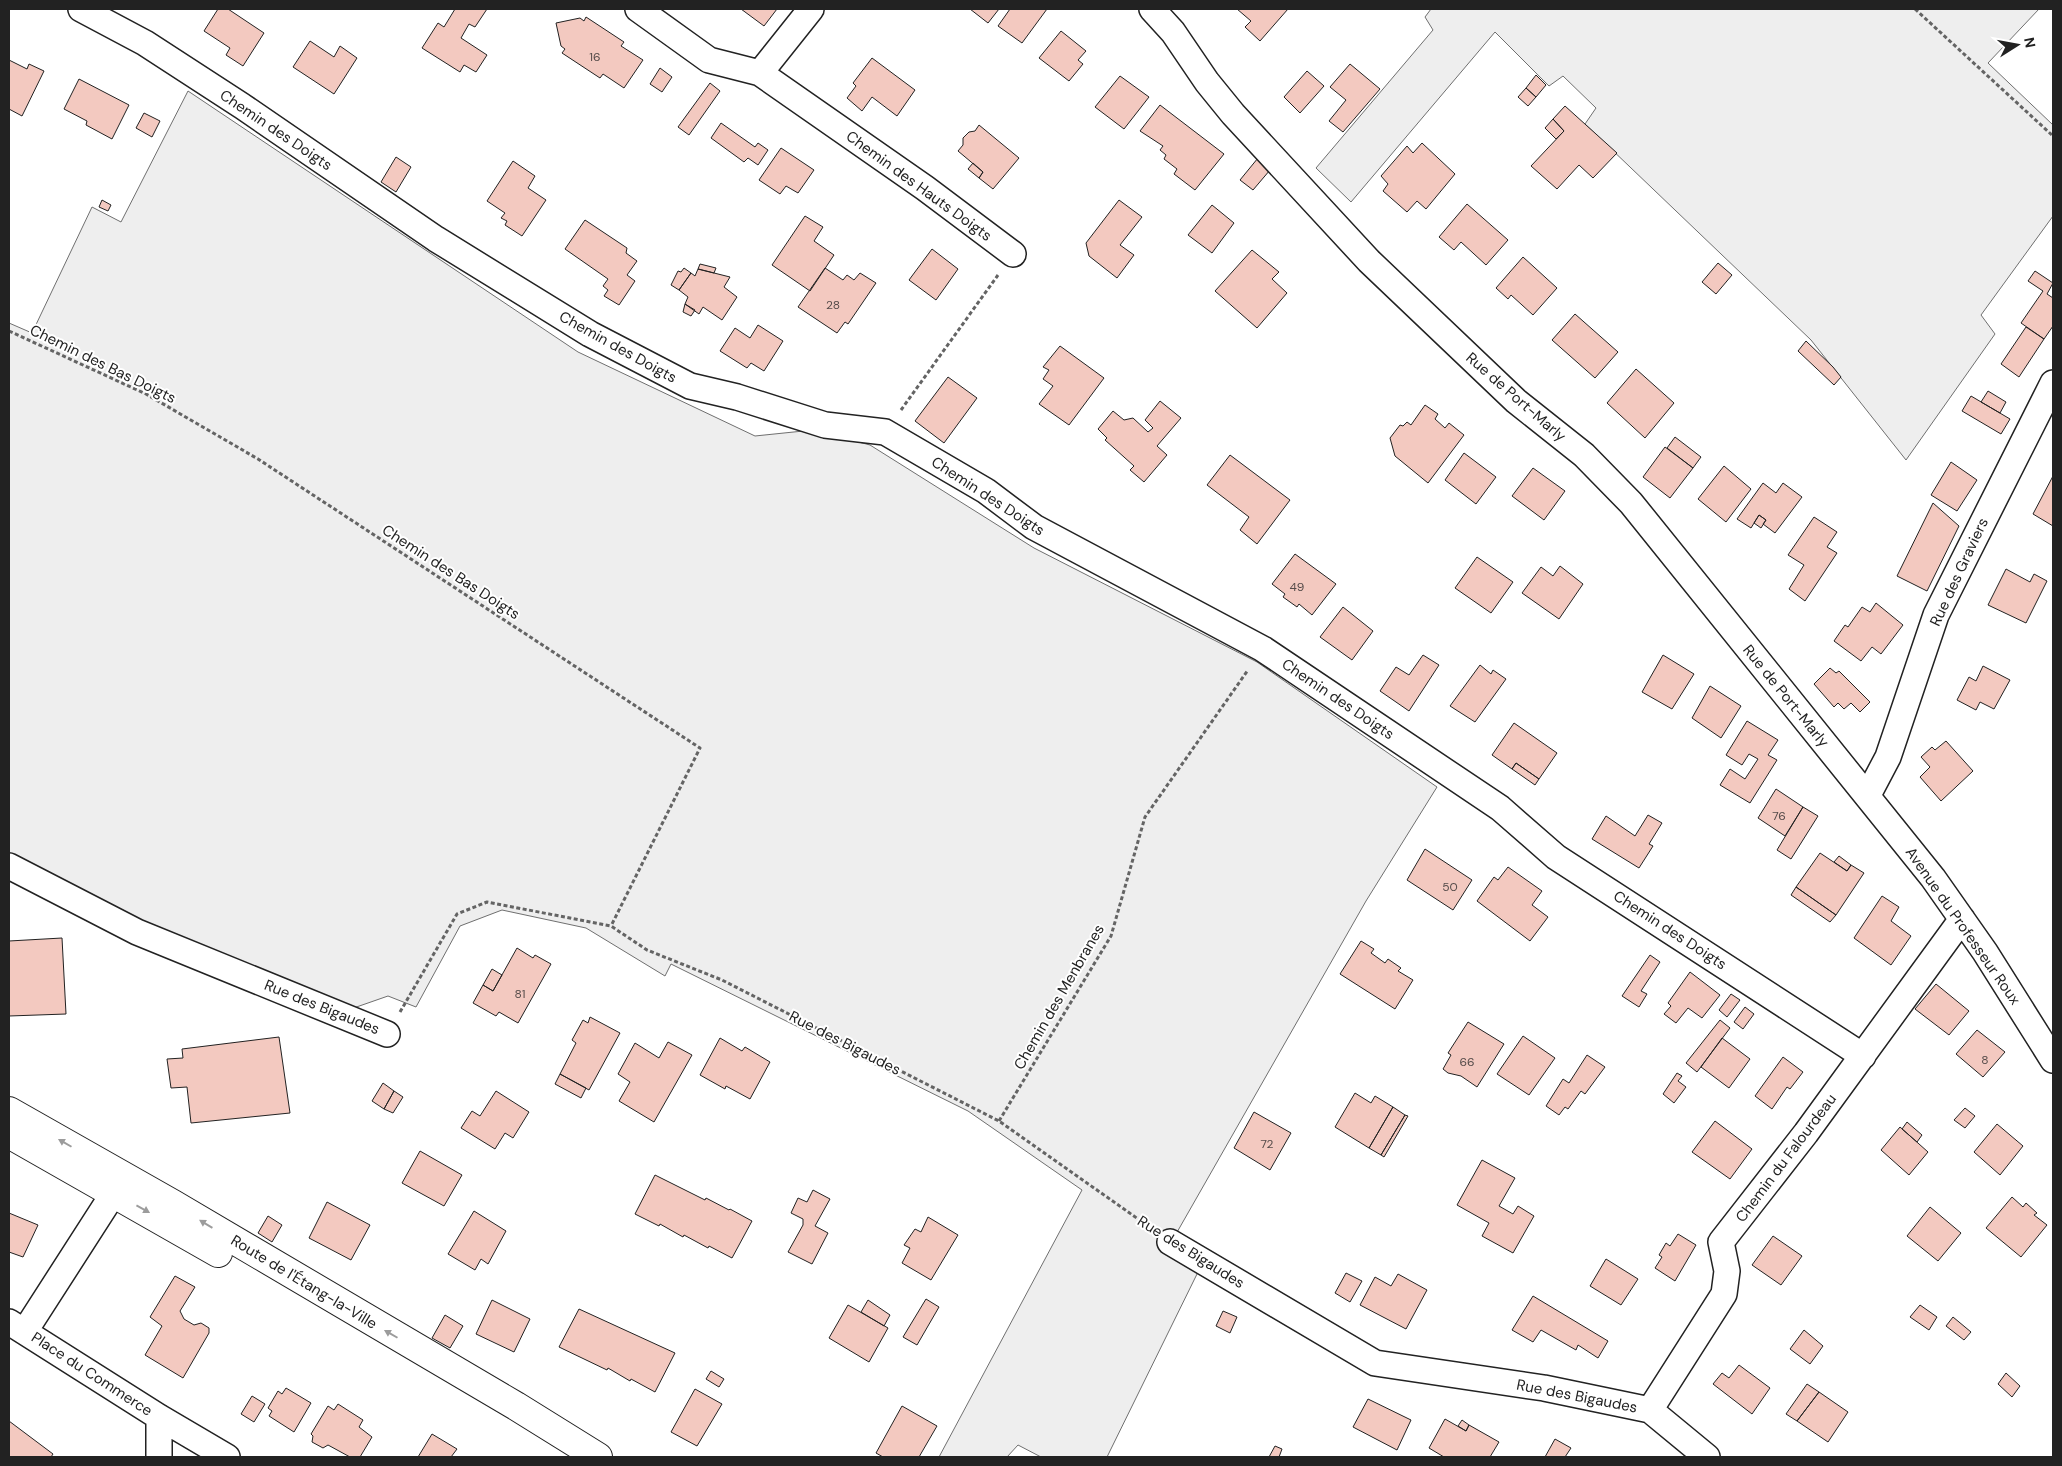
<svg xmlns="http://www.w3.org/2000/svg" width="2062" height="1466" viewBox="0 0 2062 1466" font-family="'DM Sans',sans-serif">
<rect width="100%" height="100%" fill="#fff"/>
<path fill="#eee" stroke="#6f6f6f" d="M1431,9H2039L1988,63L2053,125V216L1981,315L1995,334L1906,460L1811,340L1585,124L1596,108L1563,76L1549,86L1495,32L1351,202L1316,168L1433,30L1425,17Z
M188,91L578,352L755,436L813,430L870,445L1034,548L1257,662L1437,787L1366,901L1172,1241L1198,1272L1107,1457H1041L1018,1445L1007,1457H939L1082,1190L968,1111L671,964L665,976L586,928L502,910L460,926L416,1007L388,996L345,1011L132,924L9,856V323L32,333L92,207L121,222Z"/>
<path fill="#f3c9c0" stroke="#222" d="M218,9H228L264,33L243,66L226,55L230,48L204,31Z
M455,9H487L475,27L469,24L461,38L487,55L476,72L464,65L460,72L422,48L438,23L444,27Z
M741,9H777L764,26Z
M970,9H999L988,23Z
M1010,9H1047L1022,43L998,26Z
M1237,9H1288L1260,41L1245,27L1251,21Z
M586,17L624,42L621,46L643,60L624,88L603,74L600,78L562,53L565,49L561,46L556,23L580,18L584,21Z
M1061,31L1086,51L1078,60L1083,64L1069,81L1039,58Z
M310,41L334,57L340,46L357,58L334,94L293,67Z
M872,58L915,90L897,116L872,97L862,111L847,98L856,86L853,83Z
M9,60L27,69L29,64L44,71L22,116L9,109Z
M1350,64L1380,89L1343,132L1329,121L1346,100L1330,87Z
M660,68L672,77L662,92L650,84Z
M1307,71L1324,86L1300,113L1284,97Z
M1536,75L1546,85L1536,97L1526,88Z
M1120,76L1149,97L1124,129L1095,107Z
M79,79L129,105L112,139L86,125L87,121L64,109Z
M710,83L720,91L689,135L678,127Z
M1526,88L1536,97L1528,106L1518,97Z
M1160,105L1224,154L1195,190L1174,174L1177,169L1164,159L1166,155L1160,150L1163,146L1140,131Z
M1565,106L1617,153L1593,178L1579,165L1557,189L1531,166L1564,131L1553,119Z
M144,113L160,121L152,137L136,128Z
M1553,119L1564,131L1556,139L1545,128Z
M721,123L755,147L758,143L768,150L758,165L748,158L744,162L711,138Z
M979,125L1019,158L993,189L979,178L983,172L958,151L963,145V138L969,132L975,131Z
M1422,143L1455,174L1426,209L1417,201L1407,212L1383,191L1388,184L1381,176L1407,146L1413,153Z
M781,148L814,170L798,193L786,186L780,194L759,180Z
M396,157L411,167L396,192L381,182Z
M1258,158L1270,170L1253,190L1240,180Z
M513,161L535,176L528,188L546,200L522,236L505,225L507,221L501,218L505,213L487,201Z
M973,163L983,172L979,178L968,169Z
M102,200L111,205L108,211L99,207Z
M1119,200L1142,217L1120,245L1134,255L1117,278L1089,256L1086,243Z
M1467,204L1508,240L1486,265L1461,242L1454,250L1439,237Z
M1212,205L1234,223L1212,253L1188,235Z
M805,216L823,227L814,241L834,255L810,291L772,265Z
M585,220L627,248L626,253L637,261L627,275L635,281L619,305L604,296L608,290L603,286L608,279L565,249Z
M932,249L958,269L936,300L909,280Z
M1252,250L1279,272L1272,279L1287,293L1257,328L1215,291Z
M1523,257L1557,288L1533,315L1511,295L1508,299L1496,288Z
M1718,263L1732,275L1716,294L1702,282Z
M700,264L716,268L714,273L698,269Z
M684,268L691,273L679,290L671,285L678,271L681,272Z
M825,268L843,280L847,275L854,280L860,273L876,283L848,324L845,322L837,333L798,307Z
M698,269L730,277L724,287L737,297L722,320L703,307L699,314L685,304L688,297L679,290L691,273L695,276Z
M2035,271L2053,283L2047,294L2053,298V326L2044,339L2021,323L2043,291L2028,281Z
M685,304L695,310L691,316L683,312Z
M1575,314L1618,352L1595,378L1552,340Z
M758,325L783,341L764,371L751,363L747,368L720,351L735,328L750,338Z
M2026,327L2044,339L2019,377L2001,364Z
M1806,341L1833,367L1841,377L1834,385L1798,351Z
M1060,346L1104,378L1069,425L1039,404L1053,386L1043,379L1049,370L1043,367Z
M1636,369L1674,403L1645,438L1607,403Z
M948,377L977,398L944,443L915,421Z
M1988,391L2006,402L2000,413L1981,402Z
M1971,396L2010,419L2001,434L1962,411Z
M1160,401L1181,418L1157,446L1167,455L1144,482L1130,470L1134,466L1105,440L1107,438L1098,429L1113,411L1124,420L1133,418L1148,432L1153,428L1145,420Z
M1425,405L1438,414L1435,419L1445,428L1449,423L1464,435L1428,483L1395,456L1390,438L1400,425L1403,426L1407,422L1411,425Z
M1675,437L1701,457L1693,468L1667,448Z
M1665,447L1693,468L1670,498L1643,477Z
M1464,453L1496,477L1476,504L1445,480Z
M1230,455L1290,500L1257,544L1240,530L1249,517L1207,485Z
M1951,462L1977,480L1957,511L1931,495Z
M1724,466L1751,489L1726,522L1698,499Z
M1533,468L1565,491L1544,520L1512,496Z
M2053,476V526L2033,514Z
M1763,483L1776,493L1783,483L1802,497L1775,533L1763,524L1766,520L1759,515L1751,528L1737,519Z
M1933,503L1959,526L1927,591L1897,576Z
M1759,515L1766,520L1761,528L1754,523Z
M1814,517L1837,532L1827,547L1837,553L1805,601L1789,589L1804,565L1788,555Z
M1295,554L1336,584L1312,615L1299,604L1297,607L1283,597L1285,594L1272,584Z
M1477,557L1513,582L1491,613L1455,588Z
M1560,566L1583,584L1559,619L1522,593L1541,567L1553,576Z
M2006,569L2030,582L2034,574L2047,581L2026,623L1988,605Z
M1876,603L1903,625L1881,654L1872,647L1861,661L1834,641L1845,625L1848,627L1862,607L1870,612Z
M1343,607L1373,631L1352,660L1320,637Z
M1423,655L1439,665L1409,711L1380,691L1396,667L1409,675Z
M1663,655L1694,674L1672,709L1642,692Z
M1480,665L1491,674L1493,670L1506,679L1475,722L1450,706Z
M1983,666L2010,680L1994,709L1980,702L1976,710L1957,700L1969,677L1976,681Z
M1830,668L1836,673L1839,671L1870,702L1860,712L1851,703L1844,709L1838,703L1834,707L1814,684Z
M1710,686L1741,706L1721,738L1692,718Z
M1747,721L1778,740L1768,755L1777,760L1750,803L1720,785L1730,769L1745,779L1758,759L1749,754L1742,765L1726,755Z
M1514,723L1557,753L1539,779L1516,763L1512,769L1492,755Z
M1946,741L1973,771L1941,801L1920,777L1930,767L1921,757L1932,747L1935,750Z
M1516,763L1539,779L1535,785L1512,769Z
M1776,789L1803,807L1785,836L1758,818Z
M1803,807L1818,816L1791,859L1777,850Z
M1648,815L1662,823L1649,844L1653,846L1639,868L1592,839L1606,816L1635,836Z
M1425,849L1472,880L1453,910L1407,880Z
M1820,853L1847,871L1851,865L1864,873L1836,915L1796,887Z
M1839,856L1851,865L1847,871L1834,862Z
M1508,867L1542,891L1532,905L1548,917L1530,941L1477,901L1494,877L1498,880Z
M1796,887L1836,915L1830,922L1791,895Z
M1882,896L1899,907L1891,921L1911,936L1891,965L1854,938Z
M62,938L66,1014L9,1016V941Z
M1361,941L1374,949L1371,953L1385,963L1388,959L1401,968L1398,971L1413,980L1395,1009L1340,974Z
M517,948L533,958L535,955L551,964L518,1023L499,1012L496,1016L473,1003L483,985L493,991Z
M1650,955L1660,962L1641,991L1647,994L1639,1007L1622,996Z
M492,969L502,975L493,991L483,985Z
M1690,972L1720,995L1702,1018L1688,1008L1676,1023L1664,1014L1671,1006L1668,1003Z
M1936,984L1969,1011L1949,1035L1915,1009Z
M1731,994L1740,1000L1727,1017L1719,1010Z
M1745,1007L1754,1014L1743,1029L1734,1022Z
M590,1017L620,1033L589,1090L560,1074L576,1043L572,1040L583,1020L588,1023Z
M1720,1020L1730,1028L1697,1072L1686,1063Z
M1468,1022L1504,1044L1477,1087L1461,1076L1448,1073L1443,1069L1451,1055L1448,1053Z
M1977,1030L2005,1052L1983,1077L1956,1054Z
M1523,1036L1555,1058L1529,1095L1497,1074Z
M279,1037L290,1113L191,1123L187,1087L171,1088L167,1059L183,1058L182,1049Z
M720,1038L742,1051L745,1047L770,1062L750,1099L726,1086L725,1089L700,1075Z
M1722,1038L1750,1059L1729,1088L1701,1067Z
M668,1042L692,1055L654,1122L619,1101L630,1082L618,1074L635,1043L659,1058Z
M1587,1055L1605,1067L1585,1094L1581,1091L1568,1109L1565,1107L1559,1115L1546,1106L1563,1079L1569,1083Z
M1783,1057L1803,1072L1790,1089L1787,1087L1772,1109L1755,1096Z
M1677,1073L1682,1076L1678,1081L1686,1087L1674,1103L1663,1094Z
M560,1074L586,1088L581,1098L555,1084Z
M383,1083L394,1091L384,1109L372,1101Z
M394,1091L403,1097L393,1113L384,1109Z
M496,1091L529,1112L513,1138L505,1133L495,1149L461,1128L472,1111L480,1116Z
M1355,1093L1371,1103L1375,1096L1393,1107L1369,1148L1335,1127Z
M1393,1107L1405,1115L1381,1155L1369,1148Z
M1965,1108L1975,1116L1965,1128L1954,1120Z
M1254,1112L1291,1133L1270,1170L1234,1148Z
M1405,1115L1408,1116L1384,1157L1381,1155Z
M1715,1121L1752,1149L1730,1179L1692,1152Z
M1907,1122L1922,1135L1917,1142L1902,1129Z
M1997,1124L2023,1146L2000,1175L1974,1152Z
M1900,1127L1928,1152L1909,1175L1881,1150Z
M420,1151L462,1175L444,1206L402,1183Z
M1482,1160L1515,1178L1499,1206L1513,1214L1518,1206L1534,1216L1513,1253L1482,1236L1489,1223L1457,1205Z
M655,1175L705,1200L706,1198L729,1210L730,1209L752,1221L732,1258L709,1246L708,1248L684,1235L683,1237L660,1224L659,1226L635,1214Z
M813,1190L830,1199L815,1226L828,1233L812,1264L788,1252L803,1225V1219L791,1213L798,1198L807,1202Z
M2012,1197L2023,1207L2026,1203L2037,1213L2034,1215L2047,1225L2021,1257L1986,1228Z
M327,1202L370,1225L351,1260L309,1238Z
M1930,1207L1961,1233L1938,1261L1907,1236Z
M474,1211L506,1231L488,1264L481,1259L475,1270L448,1254Z
M9,1213L38,1225L23,1257L9,1252Z
M268,1216L282,1225L272,1242L258,1233Z
M928,1217L958,1235L931,1280L902,1263L910,1248L904,1245L915,1229L921,1232Z
M1678,1234L1696,1245L1675,1281L1655,1268L1662,1257L1659,1255L1666,1243L1670,1246Z
M1773,1236L1802,1256L1781,1285L1752,1265Z
M1606,1259L1638,1279L1621,1305L1590,1286Z
M1346,1273L1362,1281L1350,1302L1335,1293Z
M1398,1274L1427,1290L1406,1329L1360,1305L1375,1277L1391,1286Z
M175,1276L195,1287L180,1311L184,1319L194,1325L201,1323L209,1328V1333L183,1378L145,1355L162,1326L150,1317Z
M1533,1296L1608,1341L1598,1358L1578,1345L1576,1350L1541,1330L1533,1342L1512,1330Z
M926,1299L939,1307L917,1345L903,1337Z
M492,1300L530,1319L514,1352L476,1334Z
M868,1300L890,1315L884,1326L861,1312Z
M848,1305L888,1328L869,1362L829,1338Z
M1920,1305L1937,1317L1929,1330L1910,1317Z
M579,1309L675,1353L655,1392L631,1379L630,1381L608,1368L607,1370L559,1347Z
M1223,1311L1237,1317L1230,1333L1216,1326Z
M445,1315L463,1326L450,1348L432,1338Z
M1953,1317L1971,1332L1964,1340L1946,1326Z
M1804,1330L1823,1346L1810,1364L1790,1349Z
M1739,1365L1770,1388L1752,1414L1713,1384L1722,1373L1729,1378Z
M711,1371L724,1379L719,1387L706,1379Z
M2006,1373L2020,1386L2012,1397L1998,1384Z
M1807,1384L1819,1392L1797,1421L1786,1414Z
M286,1388L311,1403L294,1432L269,1416L272,1411L268,1408L278,1391L282,1394Z
M695,1389L722,1404L697,1446L671,1432Z
M1819,1392L1848,1412L1828,1442L1797,1421Z
M252,1396L265,1404L254,1422L241,1414Z
M1368,1399L1411,1420L1397,1450L1353,1427Z
M338,1404L363,1420L359,1427L372,1437L360,1457H350L328,1445L323,1448L312,1442L313,1436L311,1434L328,1406L334,1410Z
M902,1406L937,1426L919,1457H883L876,1453Z
M1445,1419L1466,1431L1469,1425L1499,1442L1490,1457H1444L1429,1448Z
M1462,1420L1469,1425L1466,1431L1458,1426Z
M9,1421L53,1454L51,1457H9Z
M432,1434L457,1449L451,1457H418Z
M1555,1439L1571,1448L1565,1457H1545Z
M1275,1446L1282,1449L1279,1457H1269Z"/>
<g fill="none" stroke-linecap="round" stroke-linejoin="round">
<defs>
<path id="minor" d="M81,9L145,43L242,106L436,239L590,334L690,386L737,397L825,425L885,432L986,491L1034,527L1263,649L1500,808L1556,857L1863,1056
M638,9L709,60L760,73L925,188L1013,254
M1152,9L1173,32L1207,82L1233,114L1369,261L1516,401L1584,455L1631,503L1933,878L1985,952L2053,1060
M760,73L811,9
M1868,795L1888,757L1936,615L2053,383
M9,866L137,932L387,1034
M1170,1242L1375,1363L1544,1388L1650,1410L1707,1457
M9,1322L159,1417L227,1457
M25,1331L124,1177
M1650,1410L1724,1294L1727,1271L1721,1242L1806,1133L1962,919
M159,1417V1457"/>
<path id="tertiary" d="M9,1111L173,1204L516,1406L598,1457
M9,1134L218,1253"/>
</defs>
<use href="#minor" stroke="#222" stroke-width="28"/>
<use href="#tertiary" stroke="#222" stroke-width="30"/>
<path stroke="#646464" stroke-width="3" stroke-dasharray="4 2.5" stroke-linecap="butt" d="M1915,9L2053,136
M9,331L146,394L258,459L700,748L611,926
M901,410L998,275
M400,1012L457,914L487,902L611,926L647,950L722,980L999,1121L1148,1226
M999,1121L1111,936L1145,817L1248,670"/>
<use href="#minor" stroke="#fff" stroke-width="25"/>
<use href="#tertiary" stroke="#fff" stroke-width="28"/>
</g>
<defs><path id="oneway-solid" d="M-6-.8H1V-3.2L6.5 0L1 3.2V.8H-6Z" transform="scale(1.25)"/></defs>
<g fill="#9c9c9c">
<use href="#oneway-solid" transform="translate(65 1143) rotate(-150)"/>
<use href="#oneway-solid" transform="translate(143 1209) rotate(29)"/>
<use href="#oneway-solid" transform="translate(206 1224) rotate(-149)"/>
<use href="#oneway-solid" transform="translate(391 1334) rotate(-150)"/>
</g>
<g text-anchor="middle" dominant-baseline="central" stroke-width="4" stroke-linejoin="round" paint-order="stroke">
<g font-size="12" fill="#564c4a">
<text x="595" y="57">16</text>
<text x="833" y="305">28</text>
<text x="1297" y="587">49</text>
<text x="1779" y="816">76</text>
<text x="1450" y="887">50</text>
<text x="520" y="994">81</text>
<text x="1985" y="1060">8</text>
<text x="1467" y="1062">66</text>
<text x="1267" y="1144">72</text>
</g>
<g font-size="15" fill="#222" stroke="#fff">
<text transform="translate(276 130) rotate(34)">Chemin des Doigts</text>
<text transform="translate(919 186) rotate(36)">Chemin des Hauts Doigts</text>
<text transform="translate(618 347) rotate(29)">Chemin des Doigts</text>
<text transform="translate(103 364) rotate(26)">Chemin des Bas Doigts</text>
<text transform="translate(1516 397) rotate(41)">Rue de Port-Marly</text>
<text transform="translate(988 496) rotate(33)">Chemin des Doigts</text>
<text transform="translate(451 572) rotate(33)">Chemin des Bas Doigts</text>
<text transform="translate(1959 572) rotate(-65)">Rue des Graviers</text>
<text transform="translate(1786 696) rotate(51)">Rue de Port-Marly</text>
<text transform="translate(1338 699) rotate(34)">Chemin des Doigts</text>
<text transform="translate(1963 926) rotate(55)">Avenue du Professeur Roux</text>
<text transform="translate(1670 930) rotate(33)">Chemin des Doigts</text>
<text transform="translate(1059 997) rotate(-60)">Chemin des Menbranes</text>
<text transform="translate(322 1007) rotate(22)">Rue des Bigaudes</text>
<text transform="translate(845 1043) rotate(27)">Rue des Bigaudes</text>
<text transform="translate(1786 1158) rotate(-53)">Chemin du Falourdeau</text>
<text transform="translate(1191 1252) rotate(32)">Rue des Bigaudes</text>
<text transform="translate(304 1282) rotate(31)">Route de l'Étang-la-Ville</text>
<text transform="translate(92 1374) rotate(33)">Place du Commerce</text>
<text transform="translate(1577 1396) rotate(11)">Rue des Bigaudes</text>
</g>
</g>
<rect width="2062" height="1466" fill="none" stroke="#222222" stroke-width="20"/>
<g transform="translate(2017 45) rotate(79)" stroke="#ffffff" stroke-width="4" paint-order="stroke">
<path d="M0-4L9 19L0 12L-9 19Z" fill="#222222"/>
<text y="-8" font-size="14" font-weight="bold" text-anchor="middle" fill="#222222">N</text>
</g>
</svg>
